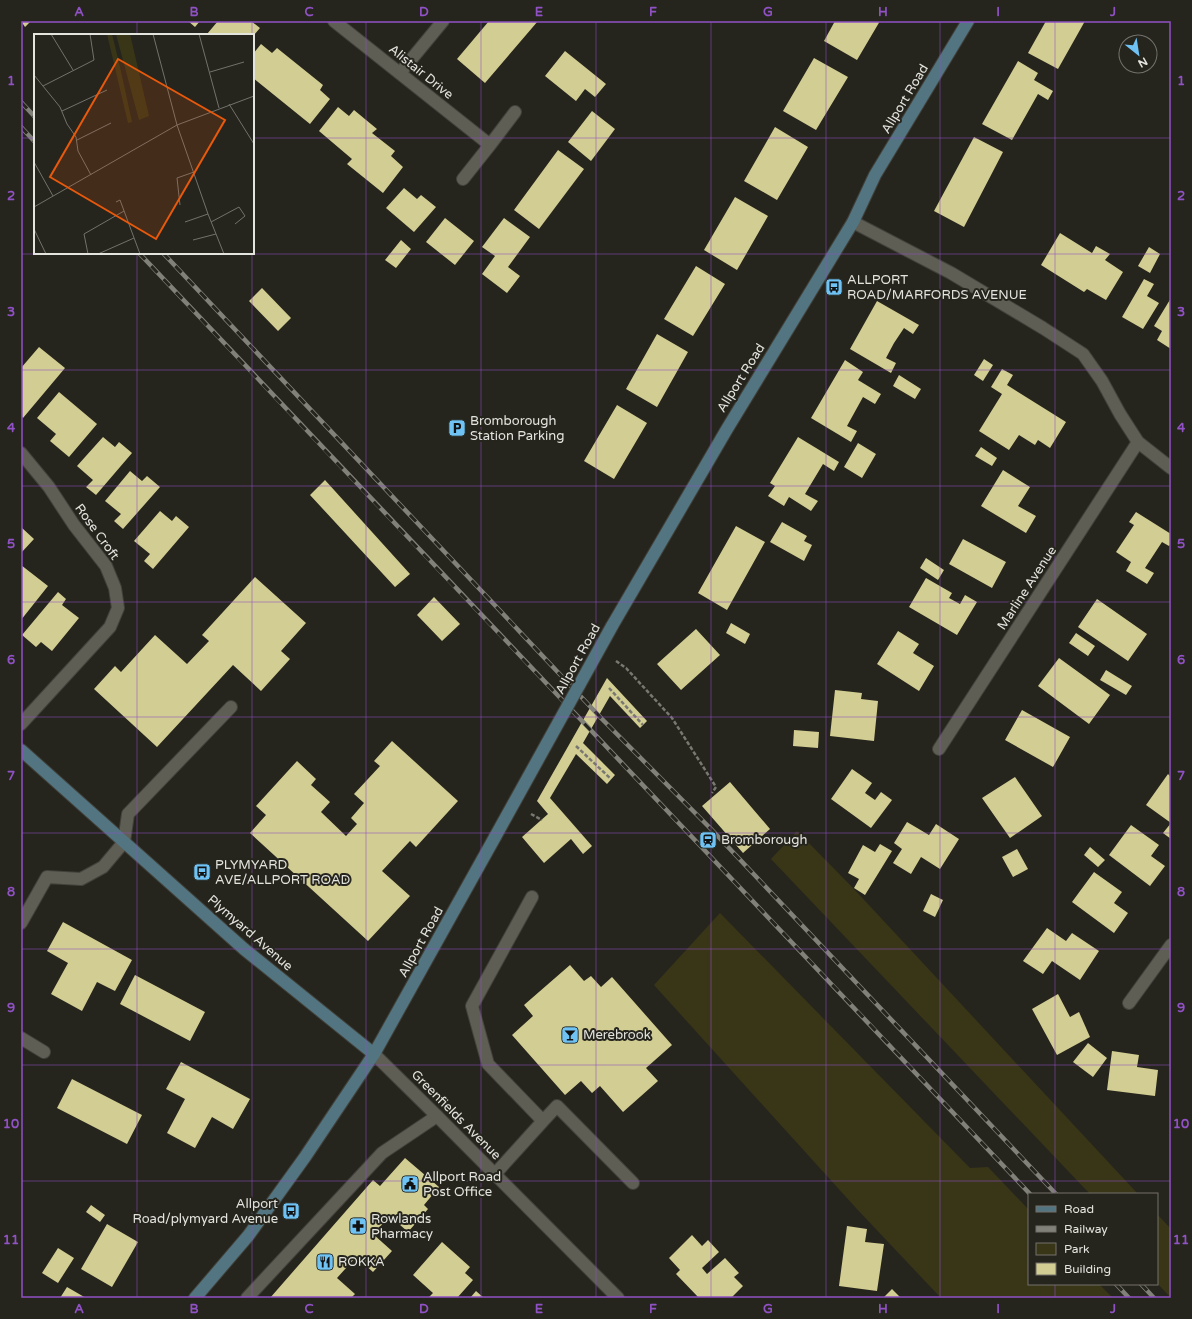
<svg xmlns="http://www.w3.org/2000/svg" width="1192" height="1319" viewBox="0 0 1192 1319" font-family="'Varela Round',sans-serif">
<rect width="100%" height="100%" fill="#26251d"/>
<path fill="#393618" d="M797,831L853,888L1138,1194H1090L771,859Z
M720,913L970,1168L988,1167L1029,1210V1284H1099L1113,1298H941L856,1208L654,985Z
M1157,1214L1171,1229V1298L1157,1283Z"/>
<path fill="#d2cd92" d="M21,21H31L25,27Z
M188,21H200L195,27Z
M218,21H251L260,28L254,35H208L207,34Z
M489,21H538L485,83L457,59Z
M835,21H880L857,60L824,41Z
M1046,21H1085L1058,69L1028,53Z
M261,44L272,53L277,48L323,85L320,90L330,99L310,124L253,78V54Z
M565,51L606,84L595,97L585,89L576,101L545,76Z
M814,58L848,77L816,130L783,111Z
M1018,61L1038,73L1034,80L1053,91L1048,100L1038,94L1012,140L982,124Z
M338,107L349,116L354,110L377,129L372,133L395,151L391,156L403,167L383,193L347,164L352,159L319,131Z
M592,111L615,129L591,161L568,142Z
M775,127L808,147L777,200L744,181Z
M974,137L1003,152L964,227L934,211Z
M558,150L584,169L539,229L514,210Z
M404,188L417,199L421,195L436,207L414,232L386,208Z
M735,197L768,216L737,270L704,250Z
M445,218L474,241L455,265L426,242Z
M504,218L530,237L508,267L520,276L507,293L482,274L495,256L482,247Z
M1060,233L1092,253L1096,246L1110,254L1105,260L1123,272L1106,300L1087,289L1084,292L1041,265Z
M401,240L411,249L396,268L385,260Z
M1149,247L1160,254L1150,273L1138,266Z
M696,266L725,284L693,336L664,319Z
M1144,279L1154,284L1147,296L1159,303L1143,329L1122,317Z
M262,288L291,318L278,331L249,301Z
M1171,298V349L1157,340L1162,331L1154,326Z
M877,301L919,325L913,334L904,328L894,343L886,358L896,363L891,373L850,349Z
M657,334L688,352L657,407L626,389Z
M39,347L65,368L23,418L21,416V368Z
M984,359L993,365L983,381L974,375Z
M845,360L863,372L858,380L881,394L875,404L863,397L847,426L857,431L851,442L811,418Z
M1002,369L1013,375L1007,385L1066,422L1050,448L1038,440L1035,445L1019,435L1009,450L979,431L1002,394L991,387Z
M899,375L921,389L915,399L893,386Z
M59,392L97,424L69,457L50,441L56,434L37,418Z
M617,405L647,423L614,479L584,461Z
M103,437L115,447L119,442L132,453L96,495L86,487L93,480L77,466Z
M798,437L839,462L834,471L823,464L805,494L818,501L811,511L789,497L784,506L768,496L775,486L770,483Z
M858,443L876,454L862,478L844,467Z
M981,447L997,458L992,466L975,456Z
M1003,470L1030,487L1018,506L1036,516L1026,533L981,506Z
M130,471L142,481L147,476L160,487L123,529L114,521L121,514L105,501Z
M325,480L410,574L395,587L310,495Z
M160,511L172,521L176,516L189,527L153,569L144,561L150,554L134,541Z
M1136,512L1171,534V544L1169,546L1162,542L1145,568L1154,573L1147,584L1126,571L1131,562L1116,552L1134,525L1129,522Z
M782,522L807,536L804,541L812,545L804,561L770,542Z
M736,526L765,542L727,610L698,593Z
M21,527L34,539L21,553Z
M963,539L1006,562L992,588L949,564Z
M926,558L944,570L938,580L920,568Z
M21,565L48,586L21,620Z
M255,577L306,623L281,651L290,659L261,691L233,665L157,747L94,689L115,666L121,672L155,635L187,664L209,641L202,635Z
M926,578L952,593L949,598L960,604L965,595L977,602L957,635L909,607Z
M58,592L66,599L62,605L79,618L52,651L41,642L36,647L22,635Z
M434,597L460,624L442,641L417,615Z
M1097,599L1147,634L1128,661L1078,627Z
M731,623L750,634L745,644L726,633Z
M696,629L720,655L681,690L657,664Z
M898,631L919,644L913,653L934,666L919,691L877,664Z
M1076,633L1095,646L1088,656L1069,643Z
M1059,658L1110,695L1089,724L1038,686Z
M1106,670L1132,686L1126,695L1100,680Z
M607,678L647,721L640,728L610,696L583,743L615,775L607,784L576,754L550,798L592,846L583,854L571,839L544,863L522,837L548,814L537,801Z
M835,690L862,693L861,699L878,701L874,741L830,736Z
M1022,710L1070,737L1053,767L1005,740Z
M794,730L819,732L818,748L793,746Z
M392,741L458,801L416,847L410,841L382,871L410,896L368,941L250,833L266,815L256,806L297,761L316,779L311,785L330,802L321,812L346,836L357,824L351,818L364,803L354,794L380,766L374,761Z
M852,769L872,783L865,793L875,800L881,792L892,800L871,828L831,799Z
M1168,774L1171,777V839L1163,833L1171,823L1146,805Z
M1015,777L1042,816L1010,838L982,798Z
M730,782L770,829L743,853L702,806Z
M907,822L929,835L936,824L959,839L940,869L921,857L911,874L893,863L902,849L894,843Z
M1131,825L1159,845L1151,856L1165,866L1150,886L1109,855Z
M880,844L892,851L865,895L854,888L859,879L848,873L863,845L875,852Z
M1090,847L1105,860L1098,867L1084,855Z
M1017,849L1028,869L1013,877L1002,857Z
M1094,872L1122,892L1114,903L1128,913L1114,933L1072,902Z
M931,894L943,900L935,917L923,911Z
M63,922L132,960L115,991L97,982L82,1011L51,994L68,963L47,951Z
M1047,928L1066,941L1072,933L1099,951L1080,980L1052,961L1043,974L1023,961Z
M570,965L584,981L591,976L601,987L612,977L672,1045L646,1068L658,1081L623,1112L600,1086L592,1093L581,1081L565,1095L512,1035L533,1016L524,1005Z
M135,975L205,1012L190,1041L120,1004Z
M1058,994L1070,1017L1079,1012L1090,1037L1057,1055L1032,1009Z
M1088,1043L1107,1058L1093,1077L1073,1062Z
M1112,1051L1139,1055L1137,1067L1158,1070L1155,1096L1107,1090Z
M181,1062L250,1099L233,1129L212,1117L195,1148L167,1133L185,1099L166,1089Z
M72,1079L142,1115L127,1144L57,1108Z
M405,1158L439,1187L424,1205L428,1209L408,1232L390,1216L373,1234L392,1251L373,1272L356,1257L337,1278L355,1294L351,1298H270L373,1180L380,1186Z
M91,1205L105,1215L100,1222L86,1212Z
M107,1224L138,1242L112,1287L81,1269Z
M847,1226L867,1229L865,1242L884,1244L877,1291L839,1286Z
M692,1235L702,1246L708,1240L719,1252L702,1268L707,1274L725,1258L739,1273L734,1277L743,1286L731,1298H699L676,1274L680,1270L669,1258Z
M442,1242L470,1267L465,1273L473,1280L457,1298H428L433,1293L413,1275Z
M58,1248L74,1258L58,1283L42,1273Z
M67,1287L86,1298H60Z
M892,1289L901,1298H883Z
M476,1291L484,1298H470Z"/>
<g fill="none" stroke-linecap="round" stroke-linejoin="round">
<defs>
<path id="lane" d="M21,923L47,877L81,879L103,867L124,842L128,814L231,707
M21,1038L44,1052
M543,1121L557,1106L633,1183
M495,1174L543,1121L488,1064L472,1006L532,897
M247,1298L382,1153L437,1116"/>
<path id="street" d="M334,21L490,145L515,112
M400,73L443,21
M463,179L490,145
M853,222L951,273L1043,328L1083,354L1102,381L1120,414L1138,442L1171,468
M21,453L49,487L74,525L106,566L115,588L118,608L110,627L21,724
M939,749L1138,442
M1129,1003L1171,945
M374,1054L437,1116L618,1298"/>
<path id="secondary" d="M612,626L727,429L853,222L875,175L968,21
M21,750L244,949L374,1054
M195,1298L248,1236L305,1157L374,1054L495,837"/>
</defs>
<use href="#lane" stroke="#42413b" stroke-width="14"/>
<use href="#street" stroke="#42413b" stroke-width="14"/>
<use href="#secondary" stroke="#42413b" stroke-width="14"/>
<path stroke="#787771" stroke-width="2.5" stroke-dasharray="4 2" stroke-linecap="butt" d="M616,661L626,668L672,718L716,787L712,793
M609,688L643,725
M576,746L611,779
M531,814L542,820"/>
<use href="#lane" stroke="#5f5e55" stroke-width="12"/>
<use href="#street" stroke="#5f5e55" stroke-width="12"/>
<use href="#secondary" stroke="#527581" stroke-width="12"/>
<defs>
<path id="rail" d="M21,102L35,117
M21,127L35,142
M139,253C435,568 734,880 1030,1194
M163,253L602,719L711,829L1056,1194
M1116,1284L1129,1298
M1141,1284L1154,1298"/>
</defs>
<use href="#rail" stroke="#81817a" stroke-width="4.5"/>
<use href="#rail" stroke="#26251d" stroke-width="3" stroke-dasharray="9" stroke-linecap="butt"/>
<defs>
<path id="secondary-bridge" d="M495,837L612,626"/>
</defs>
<use href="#secondary-bridge" stroke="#42413b" stroke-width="14" stroke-linecap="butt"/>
<use href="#secondary-bridge" stroke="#527581" stroke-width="12"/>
</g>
<path fill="none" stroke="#9051c5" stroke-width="1" stroke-opacity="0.55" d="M137,21V35M252,21V35M366,21V1298M481,21V1298M596,21V1298M711,21V1298M826,21V1298M940,21V1298M1055,21V1194M21,138H35M253,138H1171M137,253V1298M252,253V1298M21,254H1171M21,370H1171M21,486H1171M21,602H1171M21,717H1171M21,833H1171M21,949H1171M21,1065H1171M21,1181H1171M1055,1284V1298"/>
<defs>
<symbol id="bus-square" viewBox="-11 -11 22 22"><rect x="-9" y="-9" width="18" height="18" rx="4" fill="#6fc2f4" stroke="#26251d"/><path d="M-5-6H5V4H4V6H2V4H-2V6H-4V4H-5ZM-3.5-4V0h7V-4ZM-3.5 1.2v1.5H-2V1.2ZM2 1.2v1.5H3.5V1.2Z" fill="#111"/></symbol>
<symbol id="parking-square" viewBox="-11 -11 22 22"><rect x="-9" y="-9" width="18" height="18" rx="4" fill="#6fc2f4" stroke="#26251d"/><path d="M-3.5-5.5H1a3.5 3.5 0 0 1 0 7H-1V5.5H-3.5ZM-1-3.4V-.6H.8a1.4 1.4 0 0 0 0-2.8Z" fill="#111"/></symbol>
<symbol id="station-square" viewBox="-11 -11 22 22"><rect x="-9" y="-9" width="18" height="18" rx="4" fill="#6fc2f4" stroke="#26251d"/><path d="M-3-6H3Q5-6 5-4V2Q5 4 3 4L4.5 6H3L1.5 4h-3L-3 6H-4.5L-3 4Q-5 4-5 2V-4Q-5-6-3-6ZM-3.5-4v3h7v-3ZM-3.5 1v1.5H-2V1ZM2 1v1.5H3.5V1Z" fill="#111"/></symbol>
<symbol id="bar-square" viewBox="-11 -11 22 22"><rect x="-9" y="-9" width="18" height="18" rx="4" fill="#6fc2f4" stroke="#26251d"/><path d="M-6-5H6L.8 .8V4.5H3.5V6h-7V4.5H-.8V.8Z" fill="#111"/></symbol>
<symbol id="civic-square" viewBox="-11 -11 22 22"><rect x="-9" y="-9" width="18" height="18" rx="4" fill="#6fc2f4" stroke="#26251d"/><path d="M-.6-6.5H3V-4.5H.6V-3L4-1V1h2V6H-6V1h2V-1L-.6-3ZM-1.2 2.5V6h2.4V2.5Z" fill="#111"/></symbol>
<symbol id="pharmacy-square" viewBox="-11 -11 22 22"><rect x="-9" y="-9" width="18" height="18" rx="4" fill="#6fc2f4" stroke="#26251d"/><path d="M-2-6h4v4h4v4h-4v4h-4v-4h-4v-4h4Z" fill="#111"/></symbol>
<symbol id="restaurant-square" viewBox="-11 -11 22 22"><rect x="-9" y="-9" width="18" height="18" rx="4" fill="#6fc2f4" stroke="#26251d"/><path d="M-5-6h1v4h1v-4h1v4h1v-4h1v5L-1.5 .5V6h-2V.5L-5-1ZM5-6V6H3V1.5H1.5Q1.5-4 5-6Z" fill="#111"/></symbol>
</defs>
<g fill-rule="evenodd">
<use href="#bus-square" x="824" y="277" width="20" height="20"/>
<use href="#parking-square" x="447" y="418" width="20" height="20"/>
<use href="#station-square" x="698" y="830" width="20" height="20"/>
<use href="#bus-square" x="192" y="862" width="20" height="20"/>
<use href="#bar-square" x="560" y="1025" width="20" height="20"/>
<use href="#civic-square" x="400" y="1174" width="20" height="20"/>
<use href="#bus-square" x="281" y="1201" width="20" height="20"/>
<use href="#pharmacy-square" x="348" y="1216" width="20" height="20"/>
<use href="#restaurant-square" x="315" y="1252" width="20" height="20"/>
</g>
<g text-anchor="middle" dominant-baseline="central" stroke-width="4" stroke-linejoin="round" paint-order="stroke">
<g font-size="13" fill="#e4e4df" stroke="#26251d">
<text transform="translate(421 72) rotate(39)">Alistair Drive</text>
<text transform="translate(905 99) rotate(-59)">Allport Road</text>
<text transform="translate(741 378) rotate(-58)">Allport Road</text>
<text transform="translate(97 532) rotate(54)">Rose Croft</text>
<text transform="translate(1027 588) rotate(-57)">Marline Avenue</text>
<text transform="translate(578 659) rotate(-61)">Allport Road</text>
<text transform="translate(250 933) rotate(41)">Plymyard Avenue</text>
<text transform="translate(421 942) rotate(-61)">Allport Road</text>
<text transform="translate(456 1115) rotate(45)">Greenfields Avenue</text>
</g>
<g font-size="13" fill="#e4e4df" stroke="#26251d" text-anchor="start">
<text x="847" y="280">ALLPORT<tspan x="847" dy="15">ROAD/MARFORDS AVENUE</tspan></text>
<text x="470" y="421">Bromborough<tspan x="470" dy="15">Station Parking</tspan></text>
<text x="721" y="840">Bromborough</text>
<text x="215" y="865">PLYMYARD<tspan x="215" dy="15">AVE/ALLPORT ROAD</tspan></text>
<text x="583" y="1035">Merebrook</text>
<text x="423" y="1177">Allport Road<tspan x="423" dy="15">Post Office</tspan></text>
<text x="278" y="1204" text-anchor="end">Allport<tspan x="278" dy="15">Road/plymyard Avenue</tspan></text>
<text x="371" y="1219">Rowlands<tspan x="371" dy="15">Pharmacy</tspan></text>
<text x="338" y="1262">ROKKA</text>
</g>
</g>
<g transform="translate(34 34)">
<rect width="220" height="220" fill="#26251d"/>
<path d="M73,0H78L86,33L98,88L94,89ZM82,0H96L115,82L105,86Z" fill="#393618"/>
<path fill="none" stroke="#72716b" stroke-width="1" d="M17,0L39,36M119,0L143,91L174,180L190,220M165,0L185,74M176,38L210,28M0,41L26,73L33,90L42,103L44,117L57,141M9,52L60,26L56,0M195,70L220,110M28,77L73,56M43,106L77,89M0,128L19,162M82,168L86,166L106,220M146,171L143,144L160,138M0,173L143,91L220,62M151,188L174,180M177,188L205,173L211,182L201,190M0,195L12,220M159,206L182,200M54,220L50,200L90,177M64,220L100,204"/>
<path fill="#e8590c" fill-opacity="0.15" stroke="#e8590c" stroke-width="2" d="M84,25L191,86L122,205L16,143Z"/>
<rect width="220" height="220" fill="none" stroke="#e4e4df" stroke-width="2"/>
</g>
<rect width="1192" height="1319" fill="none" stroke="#26251d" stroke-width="44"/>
<rect x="1028" y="1193" width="130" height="92" fill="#26251d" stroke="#72716b"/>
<rect x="1036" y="1206" width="20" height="6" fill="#527581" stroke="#72716b"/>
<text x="1064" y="1213" font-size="12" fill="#e4e4df">Road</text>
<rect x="1036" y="1226" width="20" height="6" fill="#81817a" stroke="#72716b"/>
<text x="1064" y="1233" font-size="12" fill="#e4e4df">Railway</text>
<rect x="1036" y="1243" width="20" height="12" fill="#393618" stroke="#72716b"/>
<text x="1064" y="1253" font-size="12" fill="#e4e4df">Park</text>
<rect x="1036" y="1263" width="20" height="12" fill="#d2cd92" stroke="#72716b"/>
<text x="1064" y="1273" font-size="12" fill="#e4e4df">Building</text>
<g transform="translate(1138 54) rotate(150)"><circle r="19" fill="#26251d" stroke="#72716b"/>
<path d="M0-3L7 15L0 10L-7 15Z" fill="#6fc2f4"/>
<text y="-6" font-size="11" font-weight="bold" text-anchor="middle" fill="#e4e4df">N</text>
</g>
<rect x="22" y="22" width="1148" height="1275" fill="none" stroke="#9051c5" stroke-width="1.5"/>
<g font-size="13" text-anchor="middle" font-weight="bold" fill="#9051c5">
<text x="79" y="16">A</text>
<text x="194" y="16">B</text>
<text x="309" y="16">C</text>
<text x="424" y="16">D</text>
<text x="539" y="16">E</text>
<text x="653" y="16">F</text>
<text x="768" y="16">G</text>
<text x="883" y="16">H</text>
<text x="998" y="16">I</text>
<text x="1113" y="16">J</text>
<text x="11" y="85">1</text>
<text x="1181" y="85">1</text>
<text x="11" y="200">2</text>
<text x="1181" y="200">2</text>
<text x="11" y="316">3</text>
<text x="1181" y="316">3</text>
<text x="11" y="432">4</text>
<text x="1181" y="432">4</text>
<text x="11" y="548">5</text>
<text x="1181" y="548">5</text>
<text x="11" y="664">6</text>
<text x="1181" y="664">6</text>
<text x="11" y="780">7</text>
<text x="1181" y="780">7</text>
<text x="11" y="896">8</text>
<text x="1181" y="896">8</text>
<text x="11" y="1012">9</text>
<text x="1181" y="1012">9</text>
<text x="11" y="1128">10</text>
<text x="1181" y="1128">10</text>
<text x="11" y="1244">11</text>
<text x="1181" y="1244">11</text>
<text x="79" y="1313">A</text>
<text x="194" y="1313">B</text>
<text x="309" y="1313">C</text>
<text x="424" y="1313">D</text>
<text x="539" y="1313">E</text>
<text x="653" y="1313">F</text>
<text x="768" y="1313">G</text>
<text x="883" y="1313">H</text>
<text x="998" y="1313">I</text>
<text x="1113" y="1313">J</text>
</g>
</svg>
